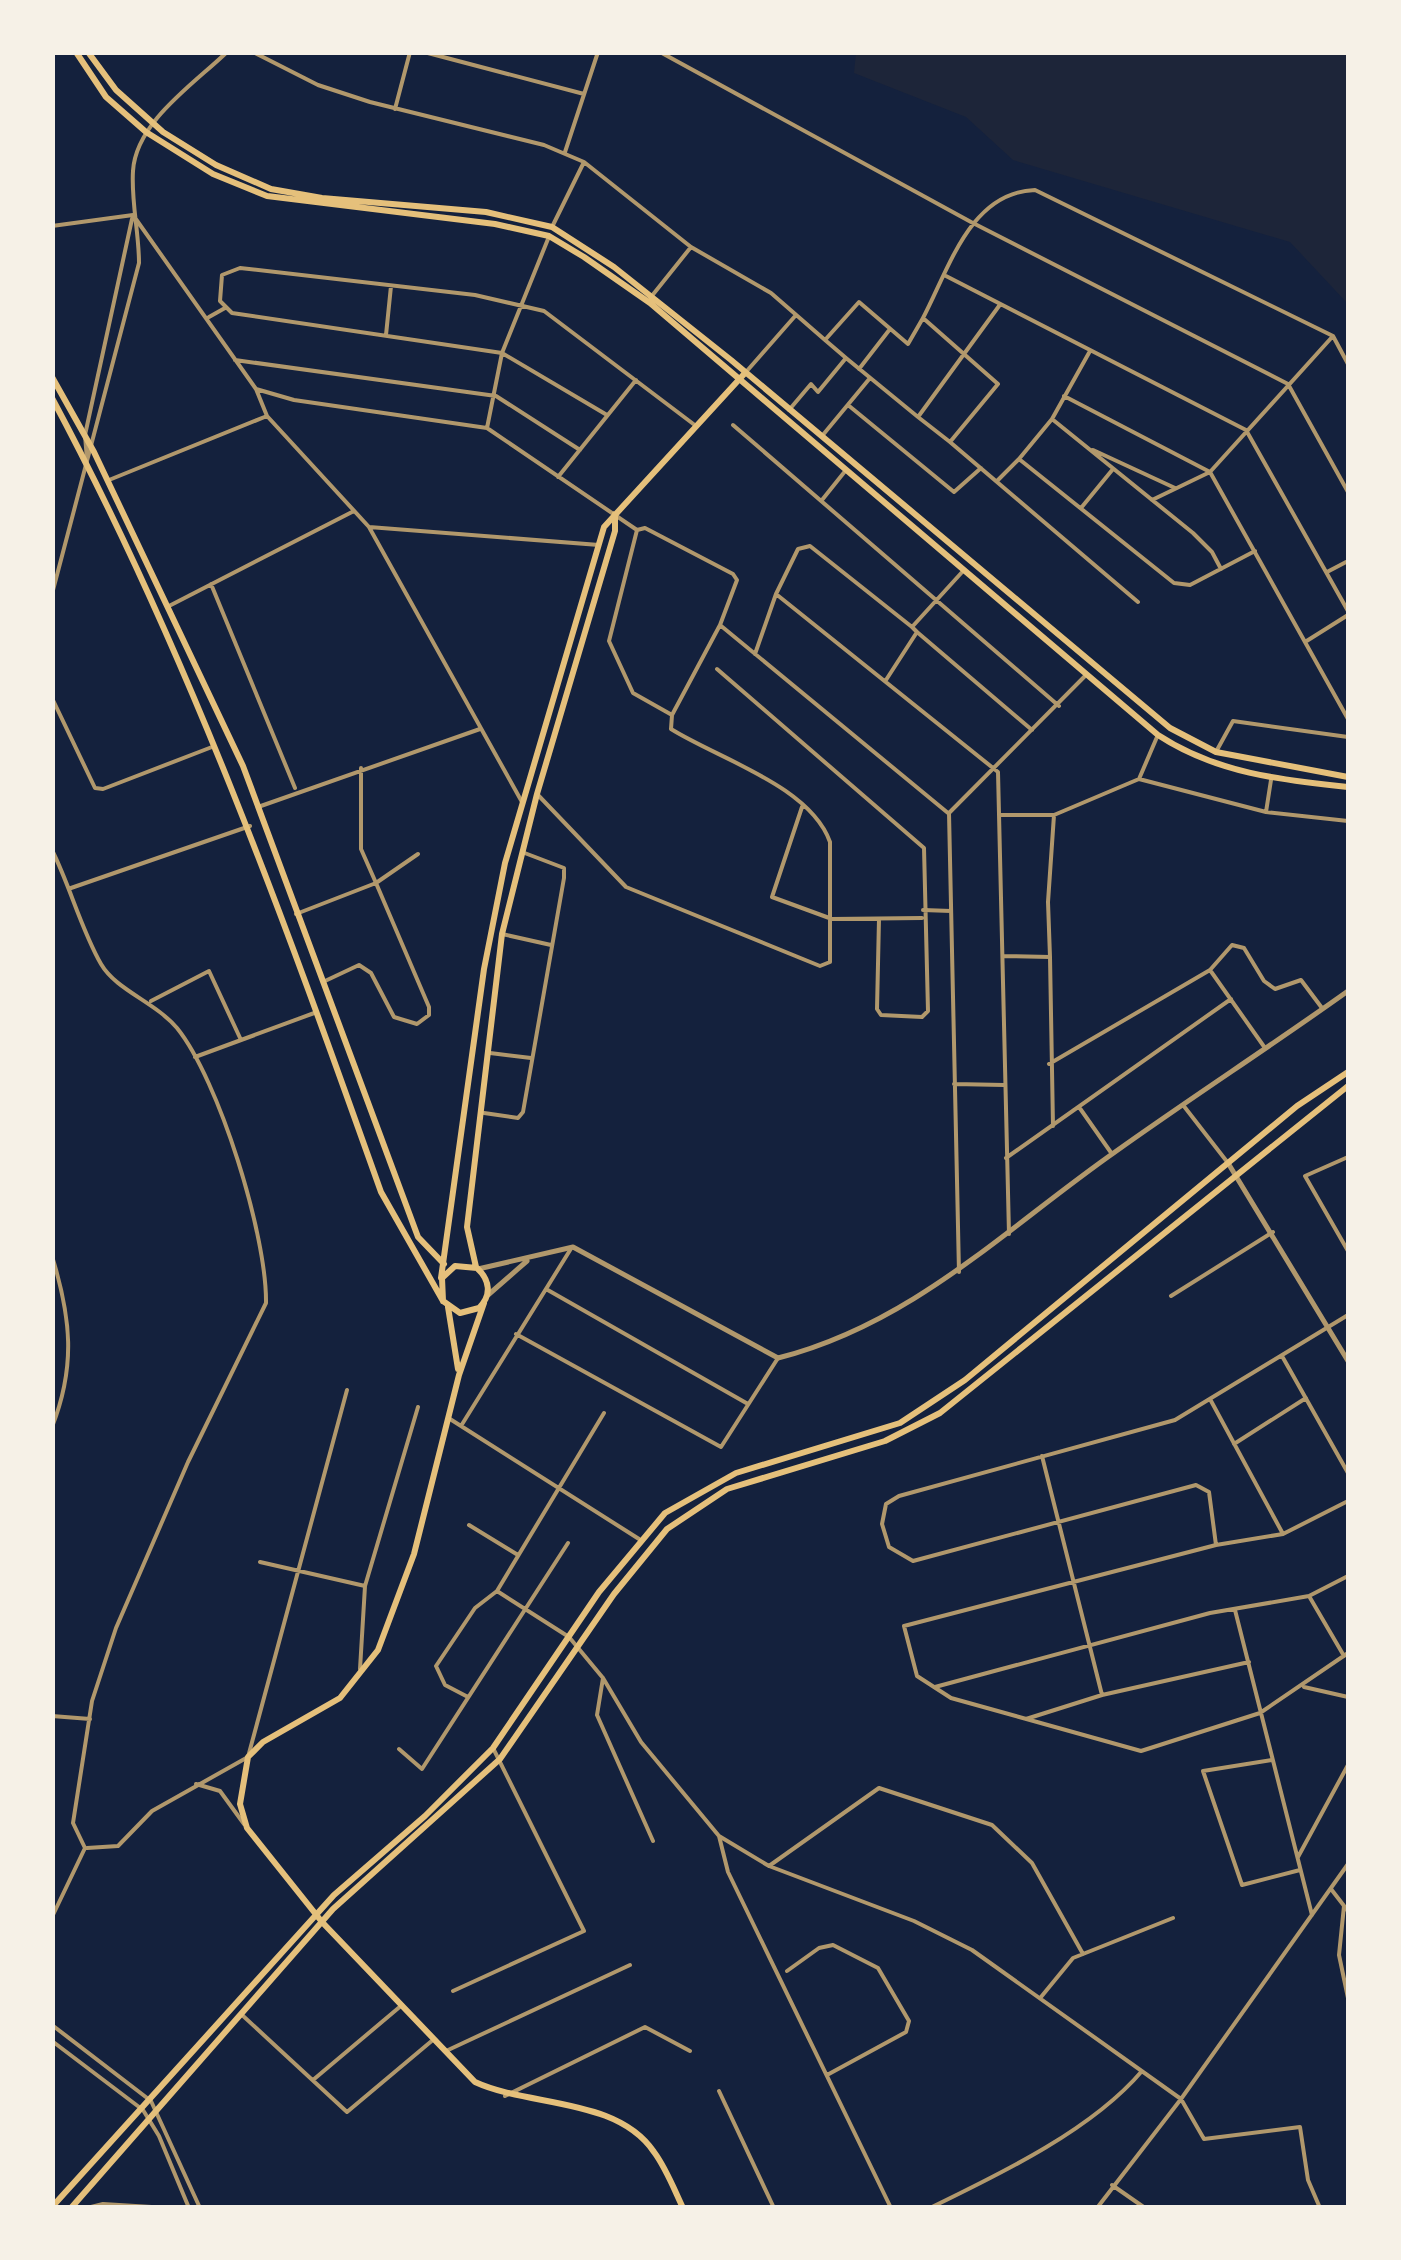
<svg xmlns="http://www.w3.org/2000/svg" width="1401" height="2260" viewBox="0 0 1401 2260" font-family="'DejaVu Sans',sans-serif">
<rect width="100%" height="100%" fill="#14213d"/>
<path fill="#1d2539" d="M856,53H1348V304L1290,242L1013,160L966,117L854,73Z"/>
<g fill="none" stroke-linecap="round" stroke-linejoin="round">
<path stroke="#b1986c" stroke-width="4" d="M253,52L318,85L370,102L544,145L584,162L691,247L771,293L825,340
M424,52L584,94
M660,52L971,222L1288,384L1348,492
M395,109L410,52
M565,152L598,52
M133,215L256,389L294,400L487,428L637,530L645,528L733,574L737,580L720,625L672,715L633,693L609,641L637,530
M553,225L584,162
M52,226L133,215
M946,276L1246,430L1348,611
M651,297L691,247
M209,317L225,308
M923,318C949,269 970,192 1035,190L1333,336L1348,364
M386,335L391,286
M1333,336L1210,472L1348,719
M1090,351L1052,419L1019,459L1174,583L1190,585L1255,551
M846,358L918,417L999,306
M235,360L496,396L580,450
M859,369L890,329
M746,372L796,315
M256,389L267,416L369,527L522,802
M1064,396L1210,472L1152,500
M848,405L954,492L981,468
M789,410L811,384L818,392L846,358L825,340L859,302L908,344L923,318L998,384L950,442L918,417
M607,415L502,353L232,313L220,301L222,275L240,268L475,295L544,311L696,426
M1052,419L1193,533L1212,552L1221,569
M733,425L1059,706
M487,428L502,353L548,239
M822,436L870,378
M950,442L1138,602
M1093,450L1175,488
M87,460L85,435L132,219
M558,477L636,380
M109,480L267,416
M998,480L1019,459
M822,500L846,470
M1081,508L1113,469
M369,527L599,545
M1327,572L1348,561
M211,584L295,788
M52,594L139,263C139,232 131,202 133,171C136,122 194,84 227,52
M776,594L798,549L810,546L912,627
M169,606L352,512
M720,625L948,813
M917,632L1032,730
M1305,642L1348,615
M755,654L776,594L998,772L1009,1234
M717,669L924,848L928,1011L922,1017L881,1015L877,1009L879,919
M886,680L917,632L912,627L964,570
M52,698L95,788L103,789L212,747
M1217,750L1233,721L1348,737
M361,768V849L376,883L418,854
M1139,779L1157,737
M538,795L626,887L820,966L830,962V842C810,786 719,759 671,729L672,715
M258,807L480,729
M802,807L772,897L832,919L922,918
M1266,812L1271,780
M1001,815H1054L1139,779L1266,812L1348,821
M52,850C70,886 81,929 101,964C116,990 155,1002 177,1028C219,1080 267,1236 266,1303L188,1462L116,1628L92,1701L73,1823L85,1848L52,1917
M71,888L250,826
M923,910L951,911
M296,914L376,883L429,1007V1015L417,1024L394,1017L371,973L359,965L325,981
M502,934L551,945
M1003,956L1050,957L1053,1126
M1050,957L1048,902L1054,815
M1210,970L1265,1048
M151,1001L209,971L241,1040
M490,1053L531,1058
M195,1057L317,1012
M1049,1064L1210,970L1232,945L1244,948L1264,981L1275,989L1301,980L1322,1008
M954,1084L1004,1085
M1183,1105L1228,1163
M1079,1107L1112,1154
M484,1113L518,1118L523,1112L564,878V868L522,852
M1348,1157L1305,1176L1348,1251
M1006,1158L1231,999
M52,1256C71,1318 76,1366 52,1427
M959,1272L949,813L1086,675
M546,1289L748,1404
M1171,1296L1273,1232
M516,1334L721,1447L778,1358
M1282,1356L1348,1473
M1210,1399L1283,1534L1216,1545L904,1626L917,1676L951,1698L1141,1751L1260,1713L1348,1653
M604,1413L497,1591L569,1637L603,1678L641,1742L719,1836L769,1866L914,1921L972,1950L1181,2099L1204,2139L1300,2127L1308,2180L1320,2208
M450,1419L639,1539
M461,1426L572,1247
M1234,1444L1306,1398
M1042,1456L1102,1695
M469,1525L518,1555
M1283,1534L1348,1501
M1216,1545L1209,1492L1196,1485L913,1561L889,1547L882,1524L886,1504L899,1496L1175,1420L1348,1315
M260,1562L365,1586
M1309,1596L1348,1576
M1235,1610L1312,1915
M360,1669L365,1586L418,1407
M603,1678L597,1715L653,1841
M935,1687L1210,1613L1309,1596L1344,1656
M1304,1687L1348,1697
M468,1697L445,1685L436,1666L475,1608L497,1591
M52,1716L90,1719
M1026,1719L1102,1695L1249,1662
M399,1749L422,1769L568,1543
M1272,1760L1203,1771L1242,1885L1300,1870
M196,1784L220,1791L244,1824
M719,1836L728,1872L891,2208
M87,1848L118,1846L152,1811L248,1757L347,1390
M1298,1857L1348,1765
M769,1866L879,1788L992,1825L1032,1863L1083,1954
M1331,1889L1348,1911
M1344,1906L1339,1955L1348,1998
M787,1971L819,1948L833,1945L878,1968L909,2021L906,2032L827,2075
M453,1991L584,1931L493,1748
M1041,1997L1073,1958L1173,1918
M241,2014L347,2112L434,2039
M52,2025L151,2101L200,2208
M52,2041L143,2110L159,2136L189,2208
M446,2051L630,1965
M313,2080L402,2005
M719,2091L774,2208
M505,2096L645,2027L690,2051
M1112,2185L1145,2208
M87,2208L103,2204L168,2208
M930,2208C1000,2174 1092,2130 1142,2071
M1097,2208L1181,2099L1348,1864"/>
<path stroke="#b1986c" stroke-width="5" d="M1228,1163L1348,1361
M478,1269L573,1247L778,1358C912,1324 1005,1229 1115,1152C1192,1097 1271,1046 1348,991
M488,1295L527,1261"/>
<path stroke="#e5c07b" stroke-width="6" d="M52,377L94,452L243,766L418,1237L444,1264
M52,398C188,652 285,922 381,1192L443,1301L460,1313L479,1308C492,1295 490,1280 477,1268L455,1266L442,1278L443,1301
M476,1267L467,1227L502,934L537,794L615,531V514
M441,1278L484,969L505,863L604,527L745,373
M484,1303L459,1375L414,1554L378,1650L340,1698L263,1742L248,1757L240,1804L247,1828L322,1922L475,2082C529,2107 617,2097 654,2152C666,2168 674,2189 683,2208
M448,1307L458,1369"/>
<path stroke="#e5c07b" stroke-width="6" d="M76,52L106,97L146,132L213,174L267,196L495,224L549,236L584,257L650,303L1158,735C1216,773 1280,780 1348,787
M88,52L116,90L163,132L216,165L271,189L322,198L486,212L552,227L614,267L731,360L1170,728L1216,752L1348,777
M52,2207L334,1895L425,1816L493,1748L599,1592L665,1513L736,1473L900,1423L965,1380L1297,1106L1348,1072
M71,2208L333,1909L500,1759L614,1594L667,1529L727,1489L885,1441L940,1413L1348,1086"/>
</g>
<rect width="1401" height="2260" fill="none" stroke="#f6f1e7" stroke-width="110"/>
</svg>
